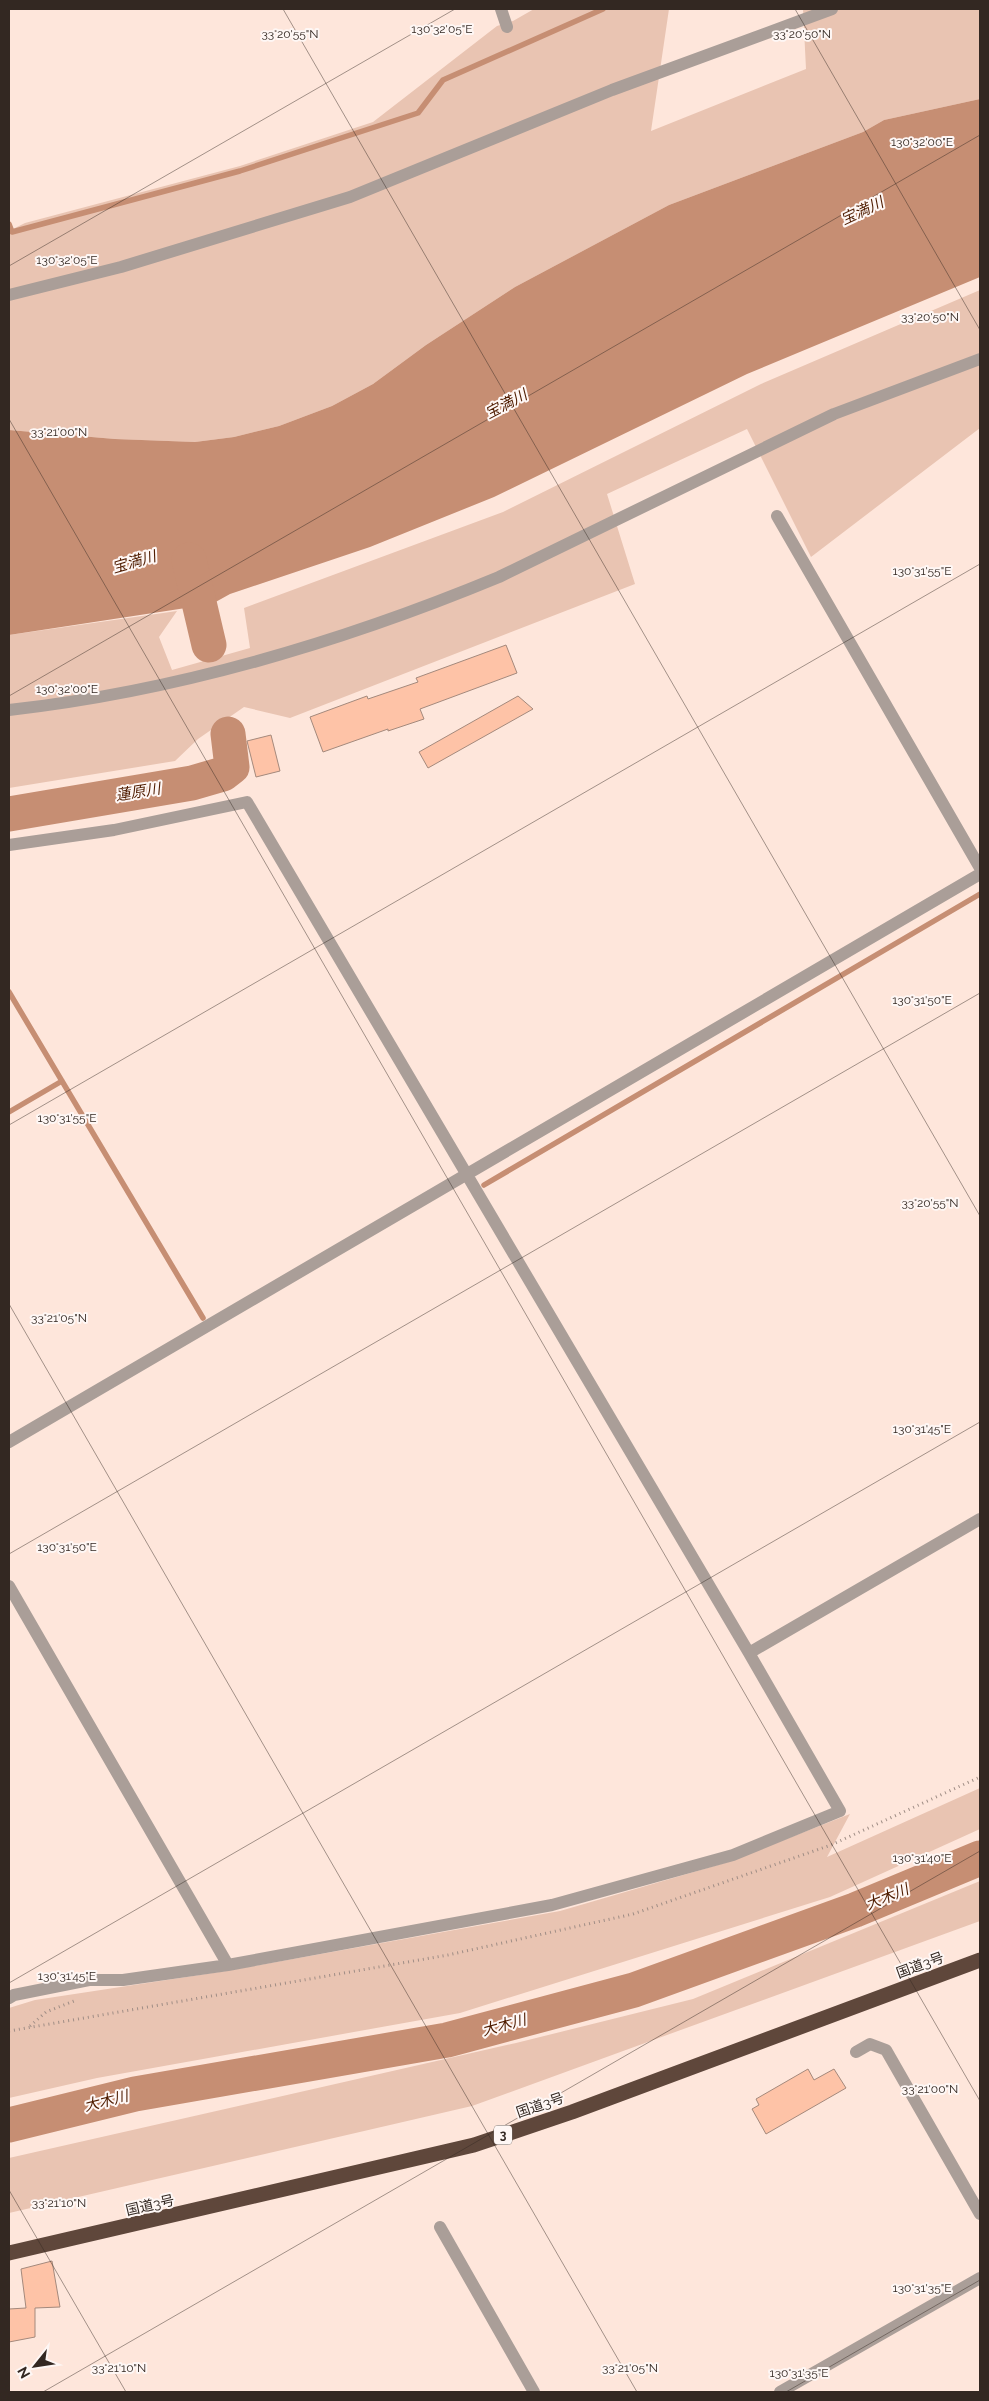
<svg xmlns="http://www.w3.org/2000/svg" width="989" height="2401" viewBox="0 0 989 2401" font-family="Raleway,'Noto Sans JP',sans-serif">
<rect width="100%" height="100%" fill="#fee6db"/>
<path fill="#e9c4b2" d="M534,9H669L651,131L806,69L803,9H980V99L884,120L863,132L669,205L515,287L426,345L373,384L332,406L279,426L234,437L195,442L115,439L9,430V231L25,223L240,166L373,122L497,26L513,21Z
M980,290V428L811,557L747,429L607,494L635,584L290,718L244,707L198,739L175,761L9,788V635L177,611L159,637L172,670L250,648L244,608L503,512L761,384Z
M980,1788V1829L830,1897L460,2013L97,2078L9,2098V2008L35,2000L226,1971L560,1911L728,1862L850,1814L827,1857Z
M980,1881V1921L472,2106L9,2213V2158L516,2043L693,1999Z"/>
<path fill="#c68e73" d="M980,99V277L747,374L494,497L370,547L230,594L212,604L9,635V430L115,439L195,442L234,437L279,426L332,406L373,384L426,345L515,287L669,205L863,132L884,120Z"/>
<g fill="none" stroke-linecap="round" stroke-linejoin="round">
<path stroke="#c68e73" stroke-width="5.5" d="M9,224L12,232L240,171L418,113L443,80L603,9
M232,767L243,765
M9,992L203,1318
M9,1112L62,1081
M484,1185L980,894"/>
<path stroke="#c68e73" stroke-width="35" d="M189,560L209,645
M9,814L192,783L223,774L232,767L228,734
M9,2125L135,2094L447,2040L634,1990L855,1910L980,1858"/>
</g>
<path fill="#fec3a7" stroke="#a4897c" d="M506,645L517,673L420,709L424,719L388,731V729L323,752L310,717L367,696L368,699L418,682L416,678Z
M518,696L533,709L428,768L419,752Z
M271,735L280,771L256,777L247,741Z
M808,2069L814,2080L834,2069L846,2088L766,2134L752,2109L759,2105L756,2099Z
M52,2261L60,2307L35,2308V2337L9,2342V2309L26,2308L21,2269Z"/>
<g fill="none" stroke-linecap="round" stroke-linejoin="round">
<path stroke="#9f8d85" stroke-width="3" stroke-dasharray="1 4" stroke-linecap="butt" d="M30,2026L46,2012L74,2001
M9,2031L448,1955L633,1914L831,1845L980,1777"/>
<path stroke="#aa9e98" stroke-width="12" d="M501,9L507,27
M9,295L121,267L350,197L612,90L832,9
M777,516L980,868
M9,710C178,691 342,642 499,577L834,414L980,359
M9,845L114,830L247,802L749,1653L840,1811L733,1855L552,1905L228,1965L123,1980H89L14,1995L9,1998
M9,1442L980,874
M9,1586L228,1965
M749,1653L980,1519
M856,2052L870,2044L886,2050L980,2214
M440,2227L534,2392
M780,2392L980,2278"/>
<path stroke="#5f473b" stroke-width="15" d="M9,2253L474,2145L572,2112L980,1960"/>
</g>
<path fill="none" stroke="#332822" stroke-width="1" stroke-opacity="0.45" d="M283,9L980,1216M795,9L980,330M9,266L455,9M9,419L980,2101M9,696L980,135M9,1125L980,564M9,1304L637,2392M9,1554L980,993M9,1983L980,1422M9,2190L126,2392M43,2392L980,1851M786,2392L980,2280"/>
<g text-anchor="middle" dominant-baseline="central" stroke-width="4" stroke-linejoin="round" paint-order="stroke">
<rect fill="#fef7f5" stroke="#706661" stroke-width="1" x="494" y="2125.5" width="18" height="19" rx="4"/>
<g font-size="12" font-weight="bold" fill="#332822">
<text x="503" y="2135">3</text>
</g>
<g font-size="14" fill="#332822" stroke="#fef7f5">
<text transform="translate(920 1965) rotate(-20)">国道3号</text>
<text transform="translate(540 2105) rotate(-19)">国道3号</text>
<text transform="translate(150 2205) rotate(-13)">国道3号</text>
</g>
<g font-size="15" font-style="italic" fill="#4f1c00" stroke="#fef7f5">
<text transform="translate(862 211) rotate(-25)">宝満川</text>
<text transform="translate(506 404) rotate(-28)">宝満川</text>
<text transform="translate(134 562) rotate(-16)">宝満川</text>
<text transform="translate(138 792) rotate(-9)">蓮原川</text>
<text transform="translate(887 1897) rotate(-22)">大木川</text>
<text transform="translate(504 2025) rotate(-15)">大木川</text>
<text transform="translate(106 2101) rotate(-14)">大木川</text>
</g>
</g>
<g font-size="12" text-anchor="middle" fill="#332822" stroke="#fef7f5" stroke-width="4" stroke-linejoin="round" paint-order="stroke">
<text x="442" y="33">130°32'05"E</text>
<text x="290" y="38">33°20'55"N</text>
<text x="802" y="38">33°20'50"N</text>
<text x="922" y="146">130°32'00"E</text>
<text x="67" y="264">130°32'05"E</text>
<text x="930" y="321">33°20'50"N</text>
<text x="59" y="436">33°21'00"N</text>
<text x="922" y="575">130°31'55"E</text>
<text x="67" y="693">130°32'00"E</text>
<text x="922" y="1004">130°31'50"E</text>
<text x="67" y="1122">130°31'55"E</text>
<text x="930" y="1207">33°20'55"N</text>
<text x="59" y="1322">33°21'05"N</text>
<text x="922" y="1433">130°31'45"E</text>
<text x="67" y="1551">130°31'50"E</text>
<text x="922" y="1862">130°31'40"E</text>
<text x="67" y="1980">130°31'45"E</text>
<text x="930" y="2093">33°21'00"N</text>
<text x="59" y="2207">33°21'10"N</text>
<text x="922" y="2292">130°31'35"E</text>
<text x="119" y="2372">33°21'10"N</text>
<text x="630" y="2372">33°21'05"N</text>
<text x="799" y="2377">130°31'35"E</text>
</g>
<rect width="989" height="2401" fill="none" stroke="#332822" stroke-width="20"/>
<g transform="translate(35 2366) rotate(240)" stroke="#fef7f5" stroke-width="4" paint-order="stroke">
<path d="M0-4L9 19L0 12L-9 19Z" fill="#332822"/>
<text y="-8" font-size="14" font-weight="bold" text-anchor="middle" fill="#332822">N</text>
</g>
</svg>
